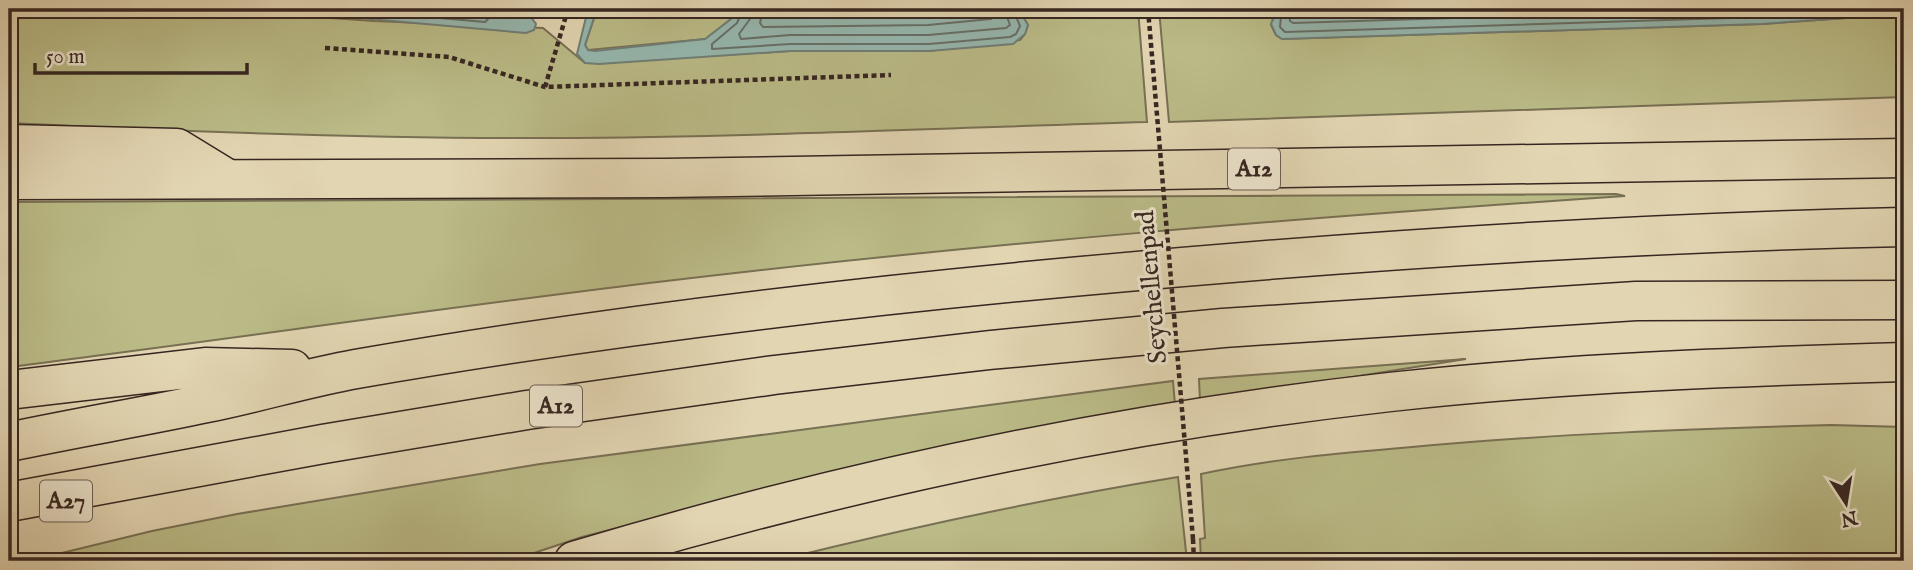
<svg xmlns="http://www.w3.org/2000/svg" width="1913" height="570" viewBox="0 0 1913 570" font-family="'IM FELL English',serif">
<rect width="100%" height="100%" fill="#e2d5b2"/>
<filter id="stains"><feTurbulence type="fractalNoise" baseFrequency=".00286" numOctaves="4"/><feColorMatrix values="0 0 0 0 .2 0 0 0 0 .09 0 0 0 0 .02 0 0 0 .5 -.17"/></filter>
<radialGradient id="worn" r=".72"><stop offset=".6" stop-color="#630" stop-opacity="0"/><stop offset="1" stop-color="#630" stop-opacity=".3"/></radialGradient>
<path fill="#babb87" stroke="#787054" stroke-width="2" d="M9,9H201L374,21L543,28L585,63L790,51H929L1020,40L1025,34L1028,25L1020,12L1013,9H1138L1147,122C949,128 750,137 552,138C371,139 190,132 9,123Z
M597,9H738L731,19L706,39L588,50L585,45Z
M1159,9H1271L1270,13L1274,16L1271,25L1276,35L1282,39L1761,24L1904,14V97L1169,122Z
M1616,194L1625,196C1299,218 973,244 649,283C435,309 222,340 9,367V202Z
M1466,359L1200,401L1199,379Z
M1173,381L1175,405L734,498L582,537L510,561H29L152,531L237,514L540,464Z
M1831,425L1904,427V561H1201L1200,539L1205,538L1201,474C1270,459 1341,453 1412,447C1551,434 1691,429 1831,425Z
M1178,477L1187,561H775C908,528 1042,499 1178,477Z"/>
<path fill="#95b8b0" stroke="#6f7e77" stroke-width="2" d="M175,9H453L530,16L536,24L534,30L526,33L358,18Z
M588,9H597L585,45L588,50L595,51L705,39L731,19L738,9H834L843,12L1013,9L1020,12L1028,25L1025,34L1013,44L929,51H790L599,64L585,63L577,54Z
M1271,9H1904V14L1761,24L1282,39L1276,35L1271,24L1274,17L1270,13Z"/>
<g fill="none" stroke-linecap="round" stroke-linejoin="round">
<path stroke="#666f68" stroke-width="2" d="M294,9L359,11L485,22L488,19L485,9
M743,9L737,23L712,44V49L790,44H929L1010,37L1016,34L1020,26L1013,9
M752,9L750,19L739,34L741,39L790,35H928L1006,28L1010,25L1004,9
M763,9L760,23L763,27L928,25L991,19L994,16V9
M1277,9L1281,16L1280,27L1285,32L1761,17L1874,9
M1288,9L1290,21L1293,23L1737,9
M1299,9L1302,12L1406,9"/>
<defs>
<path id="highway" d="M9,144L177,148L226,178
M9,180L665,178L1904,158
M9,390L205,367L292,369
M9,442C75,428 141,417 207,403C257,393 306,378 356,369C592,328 832,299 1071,277C1348,251 1626,233 1904,227
M9,502L323,444L527,410L774,375L990,350L1223,328L1636,301L1904,300
M574,561C840,481 1113,423 1390,392C1561,373 1733,367 1904,362"/>
</defs>
<use href="#highway" stroke="#362621" stroke-width="41"/>
<path stroke="#362621" stroke-width="4.5" stroke-dasharray="5 3.5" stroke-linecap="butt" d="M568,9L545,87L891,75
M325,48L449,57L545,87
M1193,539L1194,561"/>
<use href="#highway" stroke="#e2d5b2" stroke-width="38"/>
<path stroke="#362621" stroke-width="4.5" stroke-dasharray="5 3.5" stroke-linecap="butt" d="M1148,9L1193,539"/>
</g>
<g text-anchor="middle" dominant-baseline="central" stroke-width="6" stroke-linejoin="round" paint-order="stroke">
<g fill="#ece4cd" stroke="#6d5f55" stroke-width="2">
<rect x="1228" y="148.5" width="52" height="41" rx="5"/>
<rect x="530" y="385.5" width="52" height="41" rx="5"/>
<rect x="40" y="480.5" width="52" height="41" rx="5"/>
</g>
<g font-size="24" font-weight="bold" fill="#362621">
<text x="1254" y="169">A12</text>
<text x="556" y="406">A12</text>
<text x="66" y="501">A27</text>
</g>
<g font-size="26" fill="#362621" stroke="#ece4cd">
<text transform="translate(1152 287) rotate(-95)">Seychellenpad</text>
</g>
</g>
<rect width="1913" height="570" fill="none" stroke="#e2d5b2" stroke-width="35"/>
<rect x="10" y="10" width="1892" height="549" fill="none" stroke="#362621" stroke-width="3.5"/>
<rect x="18" y="18" width="1878" height="535" fill="none" stroke="#362621" stroke-width="2"/>
<g transform="translate(1846 503) rotate(168)" stroke="#ece4cd" stroke-width="5" paint-order="stroke">
<path d="M0-5L12 26L0 18L-12 26Z" fill="#362621"/>
<text y="-10" font-size="19" font-weight="bold" text-anchor="middle" fill="#362621">N</text>
</g>
<path d="M35 63v10h212v-10" fill="none" stroke="#362621" stroke-width="3.5"/>
<text x="46" y="63" font-size="21" fill="#362621" stroke="#ece4cd" stroke-width="5" paint-order="stroke">50 m</text>
<rect width="100%" height="100%" filter="url(#stains)"/>
<rect width="100%" height="100%" fill="url(#worn)"/>
</svg>
